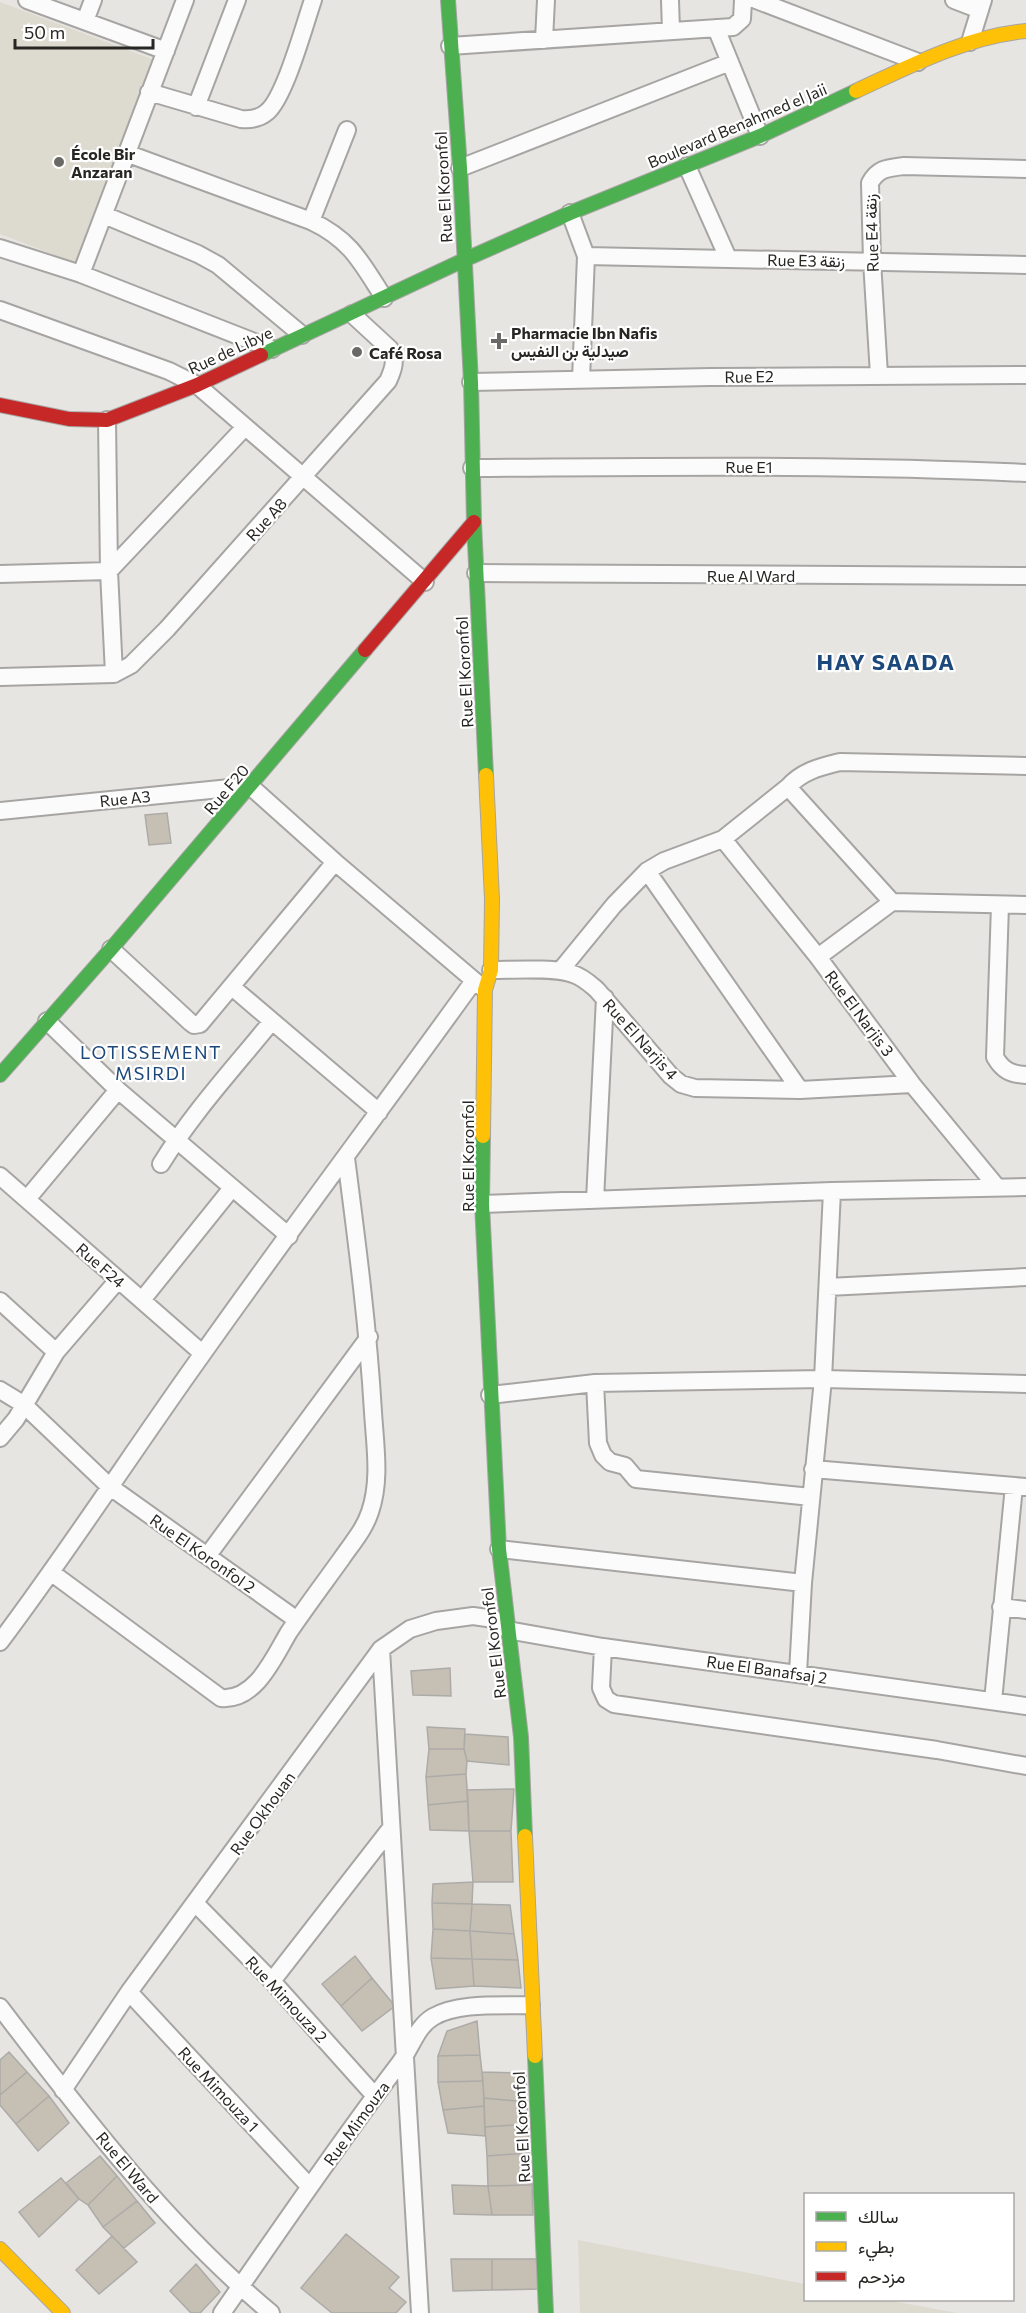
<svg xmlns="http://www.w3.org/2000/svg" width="1026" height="2313" viewBox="0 0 1026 2313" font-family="Commissioner,Vazirmatn,sans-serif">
<rect width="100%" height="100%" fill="#e7e5e2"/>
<path fill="#dddad0" d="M0,2L157,61L81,265L0,234Z
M578,2240L805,2284L806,2300H887L957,2313H580Z"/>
<path fill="#c5bfb4" stroke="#adaba8" stroke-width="1.5" d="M167,813L171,843L149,845L145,815Z
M450,1668L451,1696L413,1695L411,1671Z
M427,1727L465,1729L464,1749H429Z
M465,1734L508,1737L509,1765L467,1761L464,1749Z
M429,1749H464L467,1761L466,1774L426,1777Z
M466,1774L468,1801L428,1805L426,1777Z
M514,1789L511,1831H469L467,1790Z
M468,1801L469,1831L430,1830L428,1805Z
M469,1831H511L513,1882H473Z
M473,1882L472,1904L432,1903L433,1884Z
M432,1903L472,1904L470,1931L433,1929Z
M472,1904L510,1905L514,1934L470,1931Z
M433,1929L470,1931L472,1959L431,1958Z
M470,1931L514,1934L518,1960L472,1959Z
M355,1956L372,1978L341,2006L322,1984Z
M431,1958L472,1959L474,1986L436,1989Z
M472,1959L518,1960L521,1988L474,1986Z
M372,1978L395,2006L362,2031L341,2006Z
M477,2021L480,2055L438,2056L447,2031Z
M9,2052L27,2072L0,2095V2060Z
M480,2055L483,2081L438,2082V2056Z
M27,2072L49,2096L16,2124L0,2105V2095Z
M482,2072L526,2073L527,2102L484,2098Z
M483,2081L484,2106L443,2110L438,2082Z
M49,2096L69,2123L38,2151L16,2124Z
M484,2098L527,2102L528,2124L485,2127Z
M484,2106L485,2136L448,2133L443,2110Z
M528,2124L529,2153L487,2156L485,2127Z
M529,2153L532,2185L488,2186L487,2156Z
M100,2156L117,2176L88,2205L79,2199L66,2183Z
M117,2176L137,2201L103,2227L88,2205Z
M61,2178L79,2199L39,2237L19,2212Z
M452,2185L488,2186L492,2215L454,2214Z
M532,2185L533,2215H492L488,2186Z
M137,2201L155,2223L124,2248L103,2227Z
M346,2234L399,2277L389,2288L406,2302L396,2313H332L301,2288Z
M112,2236L137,2262L99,2294L76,2270Z
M451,2259H492V2290L453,2291Z
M492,2259H541L540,2289L492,2290Z
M196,2264L220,2292L200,2313H191L170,2291Z"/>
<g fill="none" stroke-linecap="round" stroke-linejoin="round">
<defs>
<path id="street" d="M27,0L166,51
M670,0L671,31
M756,0L918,62
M954,0L980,10
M85,21L93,0
M716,28L760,136
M544,40L546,0
M970,42L983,0
M450,46L733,27L742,19L743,0
M149,92L241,119C251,120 259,119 267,112C285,97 304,26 313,0
M196,107L237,0
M126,153L311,221C351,240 361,262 384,298
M687,166L728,258
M460,168L730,62
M570,213L586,256L581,379
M104,215L198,254L218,265L302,335
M311,221L347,130
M0,248L81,274L272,349
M586,256L1026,265
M81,274L185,0
M0,310L169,371L197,385L425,582
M879,375L872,261L870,183C878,168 888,168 904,166L1026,169
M471,382L710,377L1026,375
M107,420L109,571L114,674
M472,468C657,467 841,464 1026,473
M476,573L1026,576
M0,574L109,571L245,427
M0,677L114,674L131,665L167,629L388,381C393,370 397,360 390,349L352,314
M788,787L892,902
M0,811L250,786L335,862L483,988
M723,839L818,957L912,1084L997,1187
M647,871L800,1090
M1000,905L995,1057C1003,1071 1011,1074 1026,1075
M111,949L190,1022L194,1025L200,1024L335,862
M818,957L892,902L1026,905
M491,970C513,970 554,967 573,974C583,977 590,984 597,990L671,1076L681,1084L695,1088L800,1090L912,1084
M560,971L614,905L647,871L664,861L723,839L788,787C802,771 820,767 840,762L1026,766
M232,987L379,1112
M47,1021L118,1090L289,1236
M161,1164C193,1112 234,1068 272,1021
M0,1176L202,1353
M27,1199L118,1090
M595,1200L605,998
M482,1204L832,1191L1026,1187
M828,1287L1026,1277
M142,1300L232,1188
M0,1301L56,1352
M595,1383L598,1443L603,1455L610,1462L625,1466L636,1479L811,1497
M0,1390L23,1404L109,1486L297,1620
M490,1395L595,1383L823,1379L1026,1384
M0,1438L16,1419L56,1352L118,1280
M813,1469L1026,1487
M499,1549L803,1583
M208,1555L369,1337
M52,1573L221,1698C256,1701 274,1657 289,1632C306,1607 324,1583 342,1558C353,1542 364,1530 370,1512C381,1480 375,1445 373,1412C368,1327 357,1243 346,1158
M1001,1607L1026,1610
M0,1642C70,1549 133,1451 201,1356C290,1230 383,1107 473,982
M603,1647L601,1688L606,1699L614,1704L937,1750L1026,1766
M381,1649L420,2313
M798,1673L803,1583L823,1379L832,1191
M993,1701L1014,1486
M196,1904L272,1981L375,2096
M272,1981L391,1828
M129,1992L309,2186
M0,2007C82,2115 167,2226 271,2313
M63,2090L129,1992L381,1649L410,1629L436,1621L473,1616L494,1619L508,1630L603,1647L1026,1706
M222,2313C280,2230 337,2145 399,2064C411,2049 416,2027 433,2017C458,2002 502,2006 531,2005"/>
<path id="fast" d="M448,0L460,168L471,382L474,522L486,775
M261,355L464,260L570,213L760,136L856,91
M0,1075L111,949L365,650
M483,1136L482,1204L499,1549L521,1737L525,1836
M535,2056L546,2313"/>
<path id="slow" d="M856,91C910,66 965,37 1026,31
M483,1136L485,990L491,970L492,899L486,775
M525,1836L535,2056
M0,2249L63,2313"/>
<path id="jam" d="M0,405L69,419L107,420L197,385L261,355
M365,650L474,522"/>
</defs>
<use href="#street" stroke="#a7a5a3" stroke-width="20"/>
<use href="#fast" stroke="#a7a5a3" stroke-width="16"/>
<use href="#slow" stroke="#a7a5a3" stroke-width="16"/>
<use href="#jam" stroke="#a7a5a3" stroke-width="16"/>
<use href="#street" stroke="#fbfbfb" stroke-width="16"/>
<use href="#fast" stroke="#4caf50" stroke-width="14"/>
<use href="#slow" stroke="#ffc107" stroke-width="14"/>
<use href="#jam" stroke="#c62828" stroke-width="14"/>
</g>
<g fill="#6a6966" stroke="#fff" stroke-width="2">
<circle cx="59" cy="162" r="6"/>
<path d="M496 332h6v6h6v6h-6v6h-6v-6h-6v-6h6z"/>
<circle cx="357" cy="352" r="6"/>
</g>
<g text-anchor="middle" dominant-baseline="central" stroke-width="4.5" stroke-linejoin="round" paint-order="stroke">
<g font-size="16" fill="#272623" stroke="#fff">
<text transform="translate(737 125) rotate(-23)">Boulevard Benahmed el Jaii</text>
<text transform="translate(443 187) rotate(-93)">Rue El Koronfol</text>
<text transform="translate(871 233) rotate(-92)">Rue E4 زنقة</text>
<text transform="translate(806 260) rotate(1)">Rue E3 زنقة</text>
<text transform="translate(230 350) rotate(-25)">Rue de Libye</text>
<text transform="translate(749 376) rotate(-1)">Rue E2</text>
<text x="749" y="466">Rue E1</text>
<text transform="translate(266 519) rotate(-48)">Rue A8</text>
<text x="751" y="575">Rue Al Ward</text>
<text transform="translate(464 672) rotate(-93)">Rue El Koronfol</text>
<text transform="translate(226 789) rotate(-50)">Rue F20</text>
<text transform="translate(125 798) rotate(-6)">Rue A3</text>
<text transform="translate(860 1013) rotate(53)">Rue El Narjis 3</text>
<text transform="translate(641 1039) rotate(48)">Rue El Narjis 4</text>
<text transform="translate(467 1156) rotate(-90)">Rue El Koronfol</text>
<text transform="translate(101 1265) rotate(41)">Rue F24</text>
<text transform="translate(203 1553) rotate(35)">Rue El Koronfol 2</text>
<text transform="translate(493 1643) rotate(-97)">Rue El Koronfol</text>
<text transform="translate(767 1669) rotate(8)">Rue El Banafsaj 2</text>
<text transform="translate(262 1813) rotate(-54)">Rue Okhouan</text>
<text transform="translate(287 1999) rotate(47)">Rue Mimouza 2</text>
<text transform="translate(219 2089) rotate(47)">Rue Mimouza 1</text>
<text transform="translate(356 2123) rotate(-54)">Rue Mimouza</text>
<text transform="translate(521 2127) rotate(-93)">Rue El Koronfol</text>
<text transform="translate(128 2167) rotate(50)">Rue El Ward</text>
</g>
<g font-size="16" font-weight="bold" fill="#272623" stroke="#fff" text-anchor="start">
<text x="71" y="153">École Bir<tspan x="71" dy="18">Anzaran</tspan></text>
<text x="511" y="332">Pharmacie Ibn Nafis<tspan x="511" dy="18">صيدلية بن النفيس</tspan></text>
<text x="369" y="352">Café Rosa</text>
</g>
<g font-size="18" letter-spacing="1.5" fill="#1d487c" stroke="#fff">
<text x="151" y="1052">LOTISSEMENT<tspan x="151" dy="21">MSIRDI</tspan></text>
</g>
<g font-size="22" font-weight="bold" letter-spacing="1.5" fill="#1d487c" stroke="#fff">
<text x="886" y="661">HAY SAADA</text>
</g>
</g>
<rect x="804" y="2193" width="210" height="108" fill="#ffffff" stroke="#a9a8a7" stroke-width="1.5"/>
<rect x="816" y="2212" width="30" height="9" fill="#4caf50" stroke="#a9a8a7" stroke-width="1.5"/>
<text x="858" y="2223" font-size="18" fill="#272623">سالك</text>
<rect x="816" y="2242" width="30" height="9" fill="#ffc107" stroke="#a9a8a7" stroke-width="1.5"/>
<text x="858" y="2253" font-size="18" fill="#272623">بطيء</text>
<rect x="816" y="2272" width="30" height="9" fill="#c62828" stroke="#a9a8a7" stroke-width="1.5"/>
<text x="858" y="2283" font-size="18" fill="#272623">مزدحم</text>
<path d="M15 39v9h138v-9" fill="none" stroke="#272623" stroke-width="3"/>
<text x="24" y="39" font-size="18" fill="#272623" stroke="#ffffff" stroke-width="4.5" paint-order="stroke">50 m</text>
</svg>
